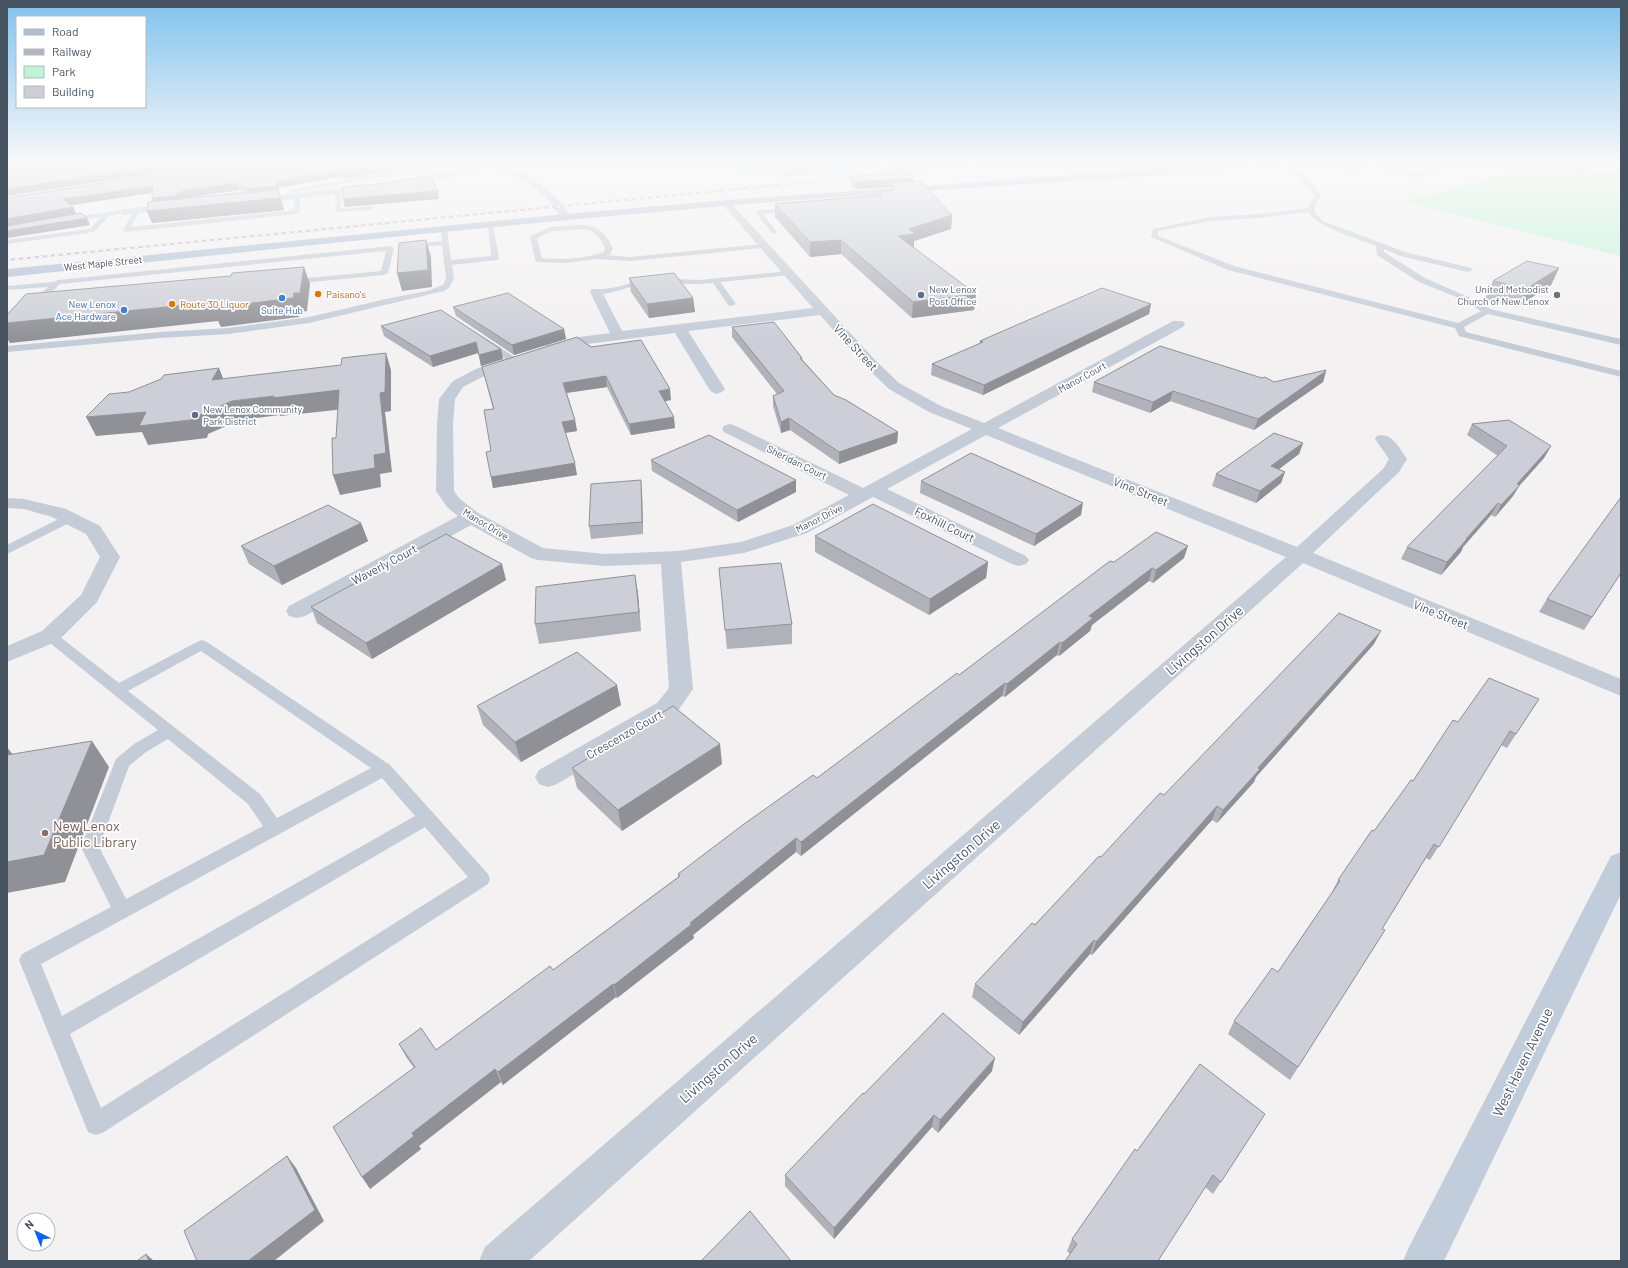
<svg xmlns="http://www.w3.org/2000/svg" width="1628" height="1268" viewBox="0 0 1628 1268" font-family="Barlow,sans-serif">
<rect width="100%" height="100%" fill="#f3f1f1"/>
<path fill="#bcf4d5" d="M751,164H841C819,166 779,173 758,169C755,168 753,165 751,164Z
M1538,164L1621,179V256L1406,202Z"/>
<path fill="#85d8f6" d="M732,164H751L757,169H773L801,168L841,164H905C851,174 789,180 735,172L731,165Z"/>
<g fill="none" stroke-linecap="round" stroke-linejoin="round">
<path fill="#c3ccd7" fill-rule="evenodd" d="M517,164H527L502,170L499,168Z
M1136,164H1143L1140,166Z
M1181,164H1188L1201,169L1196,170Z
M1279,164C1297,164 1312,181 1321,195L1315,205V213L1323,221L1405,252L1471,268L1472,270L1468,272L1400,256L1384,249V252L1425,278L1475,300L1490,309L1621,339V345L1488,314L1464,327L1466,332L1621,371V377L1459,336L1455,328L1228,270L1151,237L1153,229L1210,217L1259,214L1309,208V205L1315,195L1300,178ZM1309,212C1313,226 1362,240 1376,246L1377,255L1419,282L1461,299L1481,311L1458,323L1234,266L1158,236V231L1210,221L1259,218Z
M1360,164H1369L1414,173H1421L1433,169L1413,165V164H1421L1443,169L1423,176L1414,177Z
M1442,164H1465L1454,167Z
M414,167L446,176L443,178L414,171L298,192L300,196V212L297,214L126,232L123,230L134,210L137,208L140,210L131,227L294,210V196L291,191L292,190Z
M338,189L341,191V209L371,206L374,208L371,210L336,212L335,191Z
M239,191L254,200L249,201L238,195L215,199L212,197Z
M795,207L797,208V210L763,214L777,232L774,234L772,233L755,212L758,210Z
M123,210L125,211V213L109,216L94,232L7,244V240L90,229L101,217L66,222L63,220L66,218Z
M488,224L493,225L499,258L498,260L452,265L454,278L449,288L444,291L309,323L228,334L160,338L7,352V346L160,332L228,328L309,317L386,299L427,291L443,285L446,278L442,245L409,248L407,247V245L442,241L441,229L444,227L447,229L451,260L491,256Z
M583,225C601,228 604,232 613,248L610,255H607L630,257L763,244L767,246L763,248L630,261L596,259L565,263L536,262L530,237L531,236L551,227ZM583,229C596,231 600,237 605,248L604,252C584,259 563,260 542,258L537,238L552,231Z
M390,246L394,248L388,273L384,275L31,309H28V305L48,287L7,290V286L54,282L58,280ZM386,251L381,271L39,304L60,284Z
M788,271H791V275L720,282L736,304L732,306H729L713,283C686,286 658,281 631,287C622,289 599,298 592,292L596,290L617,287L631,283L673,279L699,280Z
M485,338L518,359L520,361L518,363H512L482,343L481,341L482,339Z
M69,514L73,515L75,518L73,521L7,554V545Z
M50,632L55,633L119,683L197,642L202,640L207,642L390,765L488,874L490,879L488,884L104,1132L96,1135L88,1132L19,960L22,954L111,907L81,847L116,759L134,744L158,730L45,639L43,636L45,633ZM201,651L371,768L277,818L260,794L128,691ZM168,739L248,804L263,826L126,899L99,847L129,766L146,752ZM382,778L415,816L62,1016L41,964ZM425,827L468,877L101,1108L70,1034Z"/>
<path fill="#c3ccd7" fill-rule="evenodd" d="M482,164C490,162 500,165 509,168C537,177 555,193 571,217L570,219H562L546,197L529,183L508,173L490,168L409,186L251,204L246,201L251,198L409,180Z
M1544,164H1560L1621,174V180L1548,167Z
M726,200L729,201L874,359L899,383L941,406L984,423L1173,321H1183L1185,324L1183,327L998,428L1297,547L1383,469L1389,459L1375,439L1377,436C1392,432 1399,448 1407,459L1399,472L1313,553L1621,679V696L1303,563L529,1261H479L485,1247L1286,557L986,435L887,489L1026,556L1029,560L1026,564L1019,566L1012,564L873,497L807,533L744,553L681,562L693,689L675,715L557,784L548,787L539,784L535,777L539,770L657,703L669,688L661,564L605,566L538,560L531,558L471,525L305,616L297,618L289,616L286,611L289,606L458,516L447,507L436,491L437,424L439,399L453,381L476,369L507,358L512,357L517,358L519,361L517,364L486,375L463,387L455,399L453,424L454,491L460,499L478,513L543,548L605,554L678,551L741,542L793,525L849,495L724,432L722,429L724,426L730,424L736,426L863,488L972,429L929,412L889,389L864,365L820,315L688,331L725,389L722,392L717,394L712,392L709,389L675,333L579,345L552,352L547,351L545,348L547,345L579,337L610,333L590,292L592,289H600L602,292L622,331L813,308L723,205L721,203Z
M176,203L181,206L180,208L123,215L118,212L123,209Z
M7,498L24,499L66,509L100,526L120,557L97,602L58,641L7,662V646L42,631L81,595L100,557L86,534L52,517L24,509L7,508Z"/>
<path fill="#c2cddb" fill-rule="evenodd" d="M1621,852V894L1444,1261H1403L1409,1247L1611,856Z"/>
<path fill="#aebed2" fill-rule="evenodd" d="M1228,164H1255L1251,167C1076,183 900,191 725,206C486,226 246,252 7,277V269L566,214L726,200Z"/>
<defs>
<path id="rail" d="M897,173L995,164
M855,175L903,170
M7,260L861,177"/>
</defs>
<use href="#rail" stroke="#b2b5bc" stroke-width="2"/>
<use href="#rail" stroke="#fff" stroke-width="1.5" stroke-dasharray="4" stroke-linecap="butt"/>
</g>
<path fill="#afb2b9" fill-rule="evenodd" d="M1324,164H1365L1364,167L1352,170Z
M1612,164H1621V165Z
M405,167L344,179L343,176L278,188L279,192L284,210L152,223L147,211L153,201L152,198V193L71,205L73,207L76,214L90,225L7,238V198ZM239,190L244,193L184,198H186Z
M850,177L913,178V181L952,215L951,229L914,241V248L976,294L974,310L912,318L841,254L810,257L775,217V204L878,195V192L889,191V187L856,189L850,184Z
M1559,268L1551,285L1517,307L1485,299L1493,281Z
M629,278L693,298L695,312L649,318L631,292Z
M1151,304L1149,314L983,395L931,375L932,364L979,344L980,341Z
M453,307L564,329L566,339L514,355L456,316Z
M381,326L501,349L503,359L481,366L478,353L433,367L384,336Z
M732,327L802,358V359L834,395L898,432L897,443L839,464L790,430L781,433L773,406V396L777,394L732,337Z
M577,337L671,400L665,401L675,428L631,435L607,387L567,393L575,420L577,431L565,433L577,475L493,488L491,477L493,409L482,367Z
M1326,371L1323,382L1254,430L1170,401L1150,413L1092,392L1094,382H1274Z
M1472,424L1551,446L1544,458L1519,486L1513,496L1495,517L1491,515L1463,547L1461,552L1441,575L1401,559L1407,547L1498,456L1467,435Z
M1303,443L1299,454L1279,469L1285,472L1281,483L1256,503L1212,486L1216,474Z
M651,460L796,480V492L738,522L652,471Z
M921,481L1081,515L1034,546L920,493Z
M642,492L643,534L591,539L589,526Z
M361,523L368,541L282,585L249,564L241,546Z
M815,536L988,562L986,578L929,615L815,552Z
M1184,558L1153,583L1149,581L1092,625L1090,631L1059,656L1057,655L1005,697L1002,696L801,856L796,852L693,935L694,938L617,998L616,997L503,1085L501,1082L419,1146L421,1149L370,1189L414,1068L406,1057L399,1044L436,1050L553,970L678,877V874L817,778L1114,562Z
M719,568L792,624V644L727,649Z
M1621,573L1584,630L1539,612L1547,599Z
M635,575L638,594L641,631L539,644L535,624Z
M506,580L372,659L317,623L311,607Z
M1374,644L1256,777L1254,782L1217,823L1212,820L1092,955L1090,954L1019,1035L972,997L975,984L1164,795Z
M1539,699L1507,748L1501,745L1430,860L1426,858L1382,929L1385,930L1290,1080L1228,1034L1234,1021L1278,972L1331,894L1338,880L1374,831L1458,722Z
M621,705L521,762L483,725L477,706Z
M722,764L622,831L577,788L572,768Z
M992,1071L938,1133L932,1127L834,1239L785,1186V1175L864,1094Z
M1265,1114L1213,1194L1205,1187L1070,1254L1067,1251L1072,1239L1137,1151Z"/>
<path fill="#8f9196" d="M172,164H213L7,196V189Z
M390,164H404L405,167L344,179L343,176L278,188L279,192L284,210L152,223L147,211L249,195L247,189L276,182L342,170Z
M1354,164H1365L1364,167L1352,170Z
M913,178V185L889,183V187L856,189V182Z
M236,183L239,190L186,198L177,202L154,204L152,198L183,191Z
M153,186L156,192L66,206L63,199Z
M438,191L439,199L345,207L343,199Z
M73,207L76,214L7,226V219Z
M952,215L951,229L914,241V248L898,236L909,229Z
M87,218L90,225L7,238V231Z
M426,240L431,257L432,287L402,291L397,273Z
M841,240V254L810,257V242Z
M304,267L310,284L307,311L300,312L299,317L221,327L218,321L10,343L7,338V323L294,293Z
M1559,268L1551,285L1517,307L1526,289Z
M976,294L974,310L912,318L913,302Z
M693,298L695,312L649,318L647,304Z
M1151,304L1149,314L983,395L984,385Z
M564,329L566,339L514,355L512,345Z
M476,342L478,353L433,367L430,356Z
M501,349L503,359L481,366L479,355Z
M386,353L391,370V411L385,412L392,472L380,474L381,487L340,495L333,475L374,455L380,393Z
M219,368L226,386L212,380Z
M1326,371L1323,382L1254,430L1258,419Z
M606,376L607,387L565,393L563,383Z
M670,389L671,400L660,402L659,391Z
M339,390L345,409L280,416V415L240,420L208,434L207,438L148,445L142,432L96,436L86,417L146,412L200,415L232,401L274,396Z
M1173,391L1170,401L1150,413L1153,402Z
M674,417L675,428L631,435L629,424Z
M789,418L790,430L781,433V422Z
M575,420L577,431L564,433L562,422Z
M898,432L897,443L839,464V452Z
M1303,443L1299,454L1267,478L1271,466Z
M1551,446L1544,458L1519,486L1513,496L1495,517L1501,505L1517,484Z
M575,463L577,475L493,488L491,477Z
M1285,472L1281,483L1256,503L1260,491Z
M641,480L642,492L643,534L642,522Z
M796,480V492L738,522L737,510Z
M1083,503L1081,515L1034,546L1036,534Z
M1498,503L1491,515L1463,547L1461,552L1441,575L1447,562L1466,539Z
M361,523L368,541L282,585L274,566Z
M1188,546L1184,558L1153,583L1156,570Z
M988,562L986,578L929,615L930,599Z
M502,564L506,580L372,659L366,643Z
M1152,568L1149,581L1092,625L1090,631L1059,656L1062,643L1089,616Z
M635,575L638,594L641,631L639,612Z
M1381,631L1374,644L1256,777L1254,782L1217,823L1223,810L1258,768Z
M1060,642L1057,655L1005,697L1007,684Z
M1005,683L1002,696L801,856V842Z
M617,685L621,705L521,762L515,742Z
M92,741L109,767L65,882L7,893V862Z
M720,744L722,764L622,831L618,810Z
M7,747L17,760L7,778Z
M1217,806L1212,820L1092,955L1096,942Z
M796,838V852L693,935L694,938L617,998L614,985L690,923Z
M1094,940L1090,954L1019,1035L1023,1022Z
M613,984L616,997L503,1085L498,1072Z
M995,1058L992,1071L938,1133L940,1120Z
M495,1069L501,1082L419,1146L421,1149L370,1189L362,1177L412,1133Z
M934,1115L932,1127L834,1239V1228Z
M287,1156L296,1168L324,1221L274,1261H248Z
M146,1254L154,1261H149Z"/>
<path fill="#cccfd7" stroke="#8f9196" d="M7,164H172L7,189Z
M224,164H390L342,172V170L276,182L277,186L247,189L236,183L183,191L174,196L152,198L153,186L63,199L73,207L7,219V198Z
M908,171L913,178L856,182L850,177Z
M430,176L438,191L343,199V187L379,184Z
M920,181L952,215L909,229L915,234L898,236L976,294L913,302L841,240L810,242L775,204L882,195L878,192L894,190V186L889,183Z
M278,190L280,198L147,211L148,202Z
M81,213L87,218L7,231V226Z
M426,240L428,270L397,273L399,243Z
M1527,261L1559,268L1526,289L1493,281Z
M304,267L300,293H294L293,298L213,308L216,302L7,323V315L26,294L231,276L232,273Z
M674,273L693,298L647,304L629,278Z
M1102,288L1151,304L984,385L932,364L983,342L980,341Z
M508,293L564,329L512,345L453,307Z
M441,310L501,349L479,355L476,342L430,356L381,326Z
M774,322L802,358H800L834,395L846,400L898,432L839,452L789,418L781,422L773,396L784,391L732,327Z
M577,337L591,347L641,340L670,389L659,391L674,417L629,424L606,376L563,383L575,420L562,422L575,463L491,477L486,452L491,451L484,410L494,409L482,367Z
M1160,346L1262,378L1265,377L1274,382L1326,370V371L1258,419L1173,391L1153,402L1094,382Z
M386,353L385,392L380,393L386,453L374,455L375,468L333,475L332,438H336L339,390L273,398L274,396L232,401L200,415L199,419L139,426L146,412L86,417L109,394L129,392L161,379L164,375L219,368L212,380L341,365L342,358Z
M1509,420L1551,446L1517,484L1520,485L1501,505L1498,503L1466,539H1467L1447,562L1407,547L1507,446L1472,424Z
M1274,433L1303,443L1271,466L1285,472L1260,491L1216,474Z
M709,435L796,480L737,510L651,460Z
M971,453L1083,503L1036,534L921,481Z
M641,480L642,522L589,526L591,484Z
M1621,497V573L1592,617L1547,599Z
M873,504L988,562L930,599L815,536Z
M328,505L361,523L274,566L241,546Z
M1156,532L1188,546L1156,570L1152,568L1089,616L1093,618L1062,643L1060,642L1007,684L1005,683L801,842L796,838L690,923L692,924L614,985L613,984L498,1072L495,1069L412,1133L414,1136L362,1177L333,1127L415,1067L399,1044L421,1028L436,1050L550,966L553,970L680,876L678,874L744,824L813,775L817,778L957,673L959,675L1110,561L1114,562Z
M446,534L502,564L366,643L311,607Z
M781,563L792,624L725,630L719,568Z
M635,575L639,612L535,624L536,587Z
M1339,613L1381,631L1258,768L1260,769L1223,810L1217,806L1096,942L1094,940L1023,1022L975,984L1032,923L1035,925L1099,856L1101,857L1160,793L1164,795Z
M577,652L617,685L515,742L477,706Z
M1489,678L1539,699L1516,734L1510,731L1439,847L1434,844L1382,929L1385,930L1298,1067L1234,1021L1272,968L1278,972L1340,881L1338,880L1372,830L1374,831L1411,780L1413,781L1453,720L1458,722Z
M673,706L720,744L618,810L572,768Z
M92,741L44,855L7,862V755Z
M943,1013L995,1058L940,1120L934,1115L834,1228L785,1175L863,1093L864,1094Z
M1200,1064L1265,1114L1221,1182L1213,1175L1158,1261H1065L1077,1244L1072,1239L1135,1149L1137,1151Z
M287,1156L315,1210L248,1261H197L184,1231Z
M750,1211L791,1261H701Z
M146,1254L149,1261H137Z"/>
<linearGradient id="sky" x2="0" y2="1"><stop stop-color="#80c2ee"/><stop offset="0.48" stop-color="#faf9f9"/><stop offset="1" stop-color="#faf9f9" stop-opacity="0"/></linearGradient>
<rect width="1628" height="341" fill="url(#sky)"/>
<g fill="#e8710a" stroke="#fff" stroke-width="1.5">
<circle cx="318" cy="294" r="4"/>
<circle cx="172" cy="304" r="4"/>
</g>
<g fill="#5c6f8a" stroke="#fff" stroke-width="1.5">
<circle cx="921" cy="295" r="4"/>
<circle cx="195" cy="415" r="4"/>
</g>
<circle fill="#6b7280" stroke="#fff" stroke-width="1.5" cx="1557" cy="295" r="4"/>
<g fill="#3f7fe0" stroke="#fff" stroke-width="1.5">
<circle cx="282" cy="298" r="4"/>
<circle cx="124" cy="310" r="4"/>
</g>
<circle fill="#8d6e63" stroke="#fff" stroke-width="1.5" cx="45" cy="833" r="4"/>
<g text-anchor="middle" dominant-baseline="central" stroke-width="3.5" stroke-linejoin="round" paint-order="stroke">
<g font-size="10" fill="#465361" stroke="#fff">
<text transform="translate(103 263) rotate(-6)">West Maple Street</text>
<text transform="translate(1082 377) rotate(-29)">Manor Court</text>
<text transform="translate(797 462) rotate(26)">Sheridan Court</text>
<text transform="translate(819 518) rotate(-27)">Manor Drive</text>
<text transform="translate(486 524) rotate(31)">Manor Drive</text>
</g>
<g font-size="10" fill="#4e5e75" stroke="#fff" text-anchor="start">
<text x="929" y="289">New Lenox<tspan x="929" dy="12">Post Office</tspan></text>
<text x="203" y="409">New Lenox Community<tspan x="203" dy="12">Park District</tspan></text>
</g>
<g font-size="10" fill="#5b616d" stroke="#fff" text-anchor="end">
<text x="1549" y="289">United Methodist<tspan x="1549" dy="12">Church of New Lenox</tspan></text>
</g>
<g font-size="10" fill="#c56008" stroke="#fff" text-anchor="start">
<text x="326" y="294">Paisano's</text>
<text x="180" y="304">Route 30 Liquor</text>
</g>
<g font-size="10" fill="#366cbe" stroke="#fff" text-anchor="end">
<text x="116" y="304">New Lenox<tspan x="116" dy="12">Ace Hardware</tspan></text>
<text x="282" y="310" text-anchor="middle">Suite Hub</text>
</g>
<g font-size="12" fill="#465361" stroke="#fff">
<text transform="translate(856 347) rotate(47)">Vine Street</text>
<text transform="translate(1141 491) rotate(22)">Vine Street</text>
<text transform="translate(945 524) rotate(26)">Foxhill Court</text>
<text transform="translate(384 564) rotate(-28)">Waverly Court</text>
<text transform="translate(1441 614) rotate(22)">Vine Street</text>
<text transform="translate(624 734) rotate(-30)">Crescenzo Court</text>
</g>
<g font-size="14" fill="#465361" stroke="#fff">
<text transform="translate(1204 640) rotate(-41)">Livingston Drive</text>
<text transform="translate(961 854) rotate(-41)">Livingston Drive</text>
<text transform="translate(1522 1062) rotate(-64)">West Haven Avenue</text>
<text transform="translate(718 1068) rotate(-41)">Livingston Drive</text>
</g>
<g font-size="14" fill="#785e54" stroke="#fff" text-anchor="start">
<text x="53" y="825">New Lenox<tspan x="53" dy="16">Public Library</tspan></text>
</g>
</g>
<rect width="1628" height="1268" fill="none" stroke="#465361" stroke-width="16"/>
<rect x="16" y="16" width="130" height="92" fill="#ffffff" stroke="#b5bac0"/>
<rect x="24" y="29" width="20" height="6" fill="#aebed2" stroke="#b5bac0"/>
<text x="52" y="36" font-size="12" fill="#465361">Road</text>
<rect x="24" y="49" width="20" height="6" fill="#b2b5bc" stroke="#b5bac0"/>
<text x="52" y="56" font-size="12" fill="#465361">Railway</text>
<rect x="24" y="66" width="20" height="12" fill="#bcf4d5" stroke="#b5bac0"/>
<text x="52" y="76" font-size="12" fill="#465361">Park</text>
<rect x="24" y="86" width="20" height="12" fill="#cccfd7" stroke="#b5bac0"/>
<text x="52" y="96" font-size="12" fill="#465361">Building</text>
<g transform="translate(36 1232) rotate(317)"><circle r="19" fill="#ffffff" stroke="#b5bac0"/>
<path d="M0-3L7 15L0 10L-7 15Z" fill="#0662f8"/>
<text y="-6" font-size="11" font-weight="bold" text-anchor="middle" fill="#465361">N</text>
</g>
</svg>
